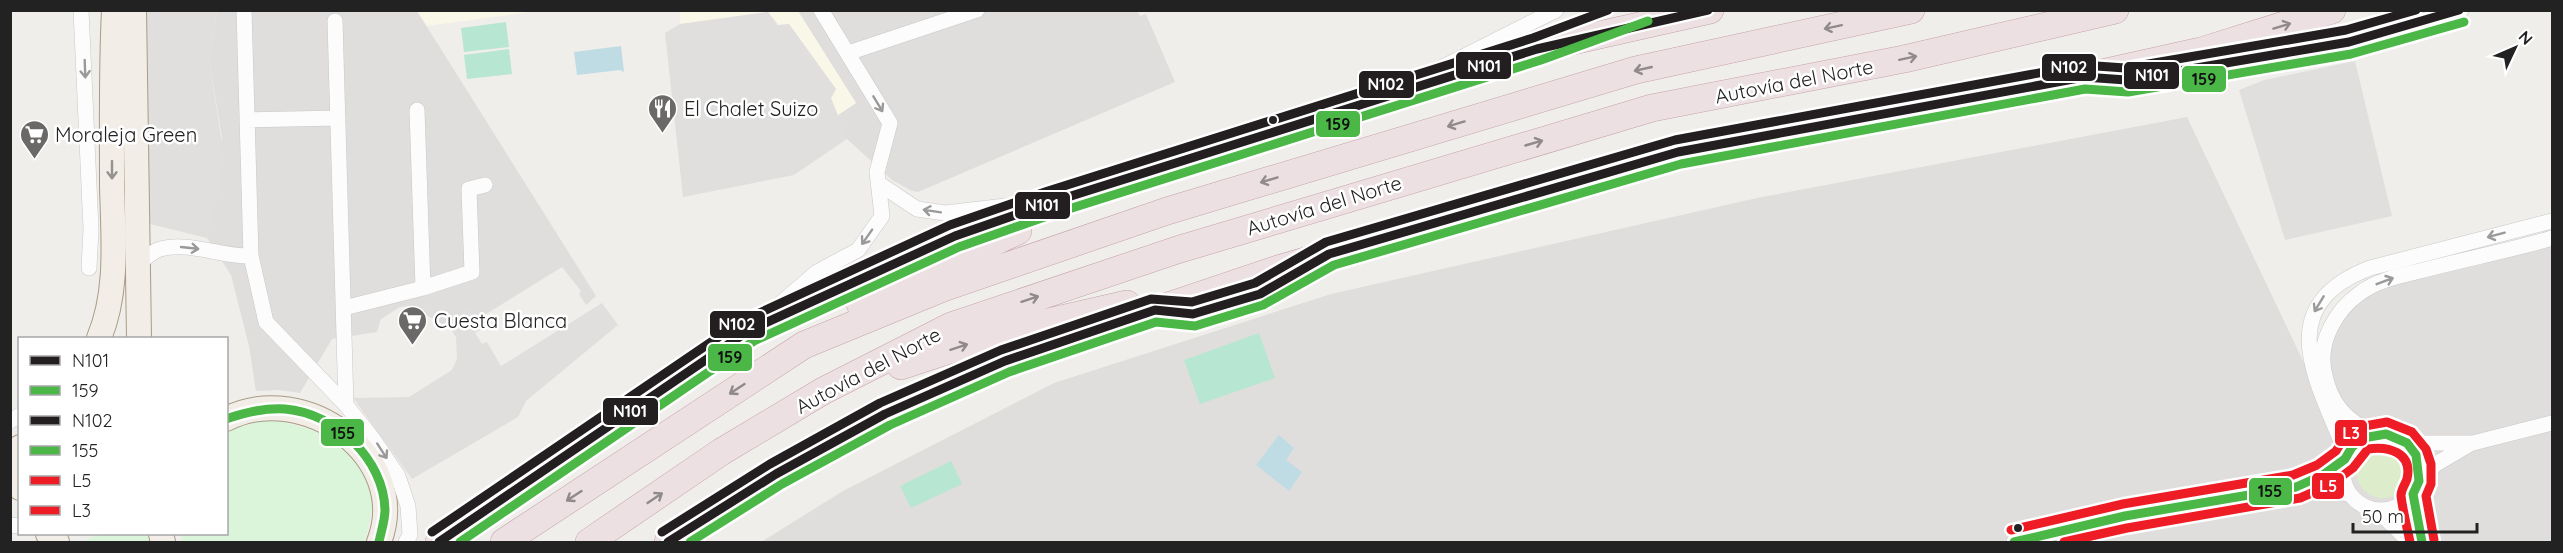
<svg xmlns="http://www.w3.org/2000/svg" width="2563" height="553" viewBox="0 0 2563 553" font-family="Quicksand,sans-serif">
<rect width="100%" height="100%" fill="#f0eeeb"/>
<path fill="#dfdedc" d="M217,11H417L596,296L586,305L579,294L581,291L562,267L475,321L468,310L444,325L410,306L400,307L381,319L377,332L332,339L300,393L279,390L256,391L249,346L231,275L207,238L222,137L209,60Z
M798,11H1137L1140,16L1146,14L1175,82L918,192L912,191L892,180L847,139L839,125L838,115L856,103Z
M2187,117L2304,363L2326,341L2361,292L2552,238V542H761L843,491L1054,383L1331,294L1757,198Z"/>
<path fill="#f8f7e8" d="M417,11H537L427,26Z
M680,11H798L856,103L838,115L831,98L836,89L789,24L778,26L768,12L680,24Z"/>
<path fill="#ddeccb" d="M2356 471a27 27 0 1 1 54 0a27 27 0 1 1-54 0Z"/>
<path fill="#daf5da" d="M270,418L312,430L344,446L363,472L374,501L365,542H183L181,534H226L227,431Z
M100,534H147L150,542H82Z"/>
<path fill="#b7e6d2" d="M506,22L509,47L464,52L461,28Z
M509,49L512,74L467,79L464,55Z
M1259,333L1275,378L1200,404L1184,360Z
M951,461L962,484L911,508L900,486Z"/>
<path fill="#e0dfde" d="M145,11H217L209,60L225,162L207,238L150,224Z
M768,12L778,25L789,24L836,89L831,98L847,139L794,175L683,197L665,33L680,24Z
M2355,61L2392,216L2285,240L2239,90L2264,80Z
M602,303L618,325L526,401L518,417L412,479L353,398L409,397L452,370L457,359L456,337L447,323L468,310L480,330L475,333L482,344L487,342L501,366Z"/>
<path fill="#bfdbe3" d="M621,46L624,72L620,70L577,75L574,52Z
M1279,435L1294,448L1286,460L1302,472L1289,491L1256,465Z"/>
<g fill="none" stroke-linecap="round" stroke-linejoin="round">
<defs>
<path id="minor" d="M81,10L91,229L89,268
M244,10L251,256L266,322L346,405L373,439L398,476L408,506L410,535L406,542
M335,21L346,405
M848,53L977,10
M1435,71L1556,10
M2140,77L2349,42L2461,10
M247,120L338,118
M878,183L917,209L945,213L1023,204
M137,265C144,260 152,251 160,249C189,241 221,257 251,256
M423,288L472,272L469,189L485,185
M344,308L423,288L417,110
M773,310L817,272L858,250L882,216L877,172L890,123L821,10
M10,421L20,415
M2375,434C2346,421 2330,404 2324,371C2318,341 2336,310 2360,293C2378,280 2399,276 2420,271C2464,259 2509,251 2552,238
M2343 472a38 38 0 1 1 76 0a38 38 0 1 1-76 0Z
M2407,443H2473L2552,423
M2347,456C2319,383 2268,307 2370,268L2552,221
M2419,481L2436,464L2470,444
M2299,486L2323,475L2345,459
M2413,494L2422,542
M2377,510L2410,542
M10,525L20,526
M2014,542L2125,516L2296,487L2350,494"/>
<path id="primary" d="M134,10L139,338
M99,338C119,291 113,235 112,185C112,126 111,69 114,10
M226,419C304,379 412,457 379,542
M20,447L16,480L20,488
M48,534L57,542
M161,534L163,542"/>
<path id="motorway" d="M860,304L1018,231
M901,366L1004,332L1127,304
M439,542L748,331L955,236L1052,202L1537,49L1710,10
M504,542L804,345L943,288L1167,211L1636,70L1911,10
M589,542L721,452L823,391L951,326L1177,250L1652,108L1904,59L2115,10
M668,542L776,474L885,414L1005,361L1278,269L1678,152L2084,77L2201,51L2332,10"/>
</defs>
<use href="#minor" stroke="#c9c8c7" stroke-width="16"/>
<use href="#primary" stroke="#a79c86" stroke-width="26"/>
<use href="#motorway" stroke="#c5a2ac" stroke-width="28"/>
<use href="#minor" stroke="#fdfcfc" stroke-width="15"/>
<use href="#primary" stroke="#f3ede7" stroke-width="24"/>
<use href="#motorway" stroke="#ece0e2" stroke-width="27"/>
<defs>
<path id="bus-1" d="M439,542L748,331L955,236L1052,202L1537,49L1708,10
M668,542L776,474L885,414L1005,361L1155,310L1193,314L1260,294L1329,254L1678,152L2084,77L2126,80L2349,42L2459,10"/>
<path id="bus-2" d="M460,542L754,341L959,247L1056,213L1541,60L1648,21
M690,542L782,484L890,425L1009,372L1156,322L1195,326L1263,305L1334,265L1681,164L2085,89L2128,92L2351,54L2464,22"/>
<path id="bus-3" d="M432,532L742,321L950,225L1048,191L1533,38L1608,10
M662,532L770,464L880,403L1001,350L1151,299L1192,302L1255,283L1326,242L1675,140L2082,65L2125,68L2346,30L2416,10"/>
<path id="bus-4" d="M226,419C247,412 264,408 285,409C335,413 384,459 385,510C385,520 381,532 379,542
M2014,542L2125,516L2296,487L2323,475L2345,459L2352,447L2363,438L2386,434L2407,443L2416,455L2419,481L2413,494L2422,542"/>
<path id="bus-5" d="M2064,542L2127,528L2300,498L2330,485L2353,468L2368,449C2388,446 2413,452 2407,479C2405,485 2401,489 2401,496C2403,512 2407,527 2410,542"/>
<path id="bus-6" d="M2011,530L2123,504L2293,475L2317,465L2336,451L2344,438L2359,427L2387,422L2412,432L2426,449L2431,464V484L2426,496L2434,540"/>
</defs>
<use href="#bus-1" stroke="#fff" stroke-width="14"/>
<use href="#bus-2" stroke="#fff" stroke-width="14"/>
<use href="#bus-3" stroke="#fff" stroke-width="14"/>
<use href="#bus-4" stroke="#fff" stroke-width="14"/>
<use href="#bus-5" stroke="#fff" stroke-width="14"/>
<use href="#bus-6" stroke="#fff" stroke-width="14"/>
<use href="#bus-1" stroke="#231f20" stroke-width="9"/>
<use href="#bus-2" stroke="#4ab747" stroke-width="9"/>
<use href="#bus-3" stroke="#231f20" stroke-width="9"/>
<use href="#bus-4" stroke="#4ab747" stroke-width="9"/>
<use href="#bus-5" stroke="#ee1c25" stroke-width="9"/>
<use href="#bus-6" stroke="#ee1c25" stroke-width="9"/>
</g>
<defs><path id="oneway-shaft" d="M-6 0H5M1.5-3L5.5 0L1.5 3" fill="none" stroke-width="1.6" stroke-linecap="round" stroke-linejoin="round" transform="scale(1.5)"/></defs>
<g stroke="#918a8c">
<use href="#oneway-shaft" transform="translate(2282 26) rotate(-17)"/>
<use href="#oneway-shaft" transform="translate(1833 27) rotate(168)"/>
<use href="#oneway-shaft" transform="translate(1908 58) rotate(-12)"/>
<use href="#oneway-shaft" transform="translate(1643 69) rotate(167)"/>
<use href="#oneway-shaft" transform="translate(1456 124) rotate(163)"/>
<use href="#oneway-shaft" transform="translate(1534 143) rotate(-16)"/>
<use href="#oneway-shaft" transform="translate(1269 180) rotate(163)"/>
<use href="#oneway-shaft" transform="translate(1030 299) rotate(-18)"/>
<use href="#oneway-shaft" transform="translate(959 347) rotate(-18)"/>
<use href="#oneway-shaft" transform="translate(737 389) rotate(147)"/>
<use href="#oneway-shaft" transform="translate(574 496) rotate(147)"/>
<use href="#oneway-shaft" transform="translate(655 498) rotate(-34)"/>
</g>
<g stroke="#9a9a9a">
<use href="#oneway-shaft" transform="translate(85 69) rotate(88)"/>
<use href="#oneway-shaft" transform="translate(878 104) rotate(59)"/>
<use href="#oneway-shaft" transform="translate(932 211) rotate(-171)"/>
<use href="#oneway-shaft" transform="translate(2496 235) rotate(165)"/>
<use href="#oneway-shaft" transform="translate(867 237) rotate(125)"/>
<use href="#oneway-shaft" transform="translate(190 248) rotate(6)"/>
<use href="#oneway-shaft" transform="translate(2385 281) rotate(-21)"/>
<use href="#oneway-shaft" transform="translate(2319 304) rotate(121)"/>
<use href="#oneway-shaft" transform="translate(382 451) rotate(57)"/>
</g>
<use stroke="#95928e" href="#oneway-shaft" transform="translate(112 170) rotate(90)"/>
<defs>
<symbol id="restaurant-pin" viewBox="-11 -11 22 30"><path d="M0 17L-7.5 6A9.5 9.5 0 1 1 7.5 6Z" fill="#6a6968" stroke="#fff"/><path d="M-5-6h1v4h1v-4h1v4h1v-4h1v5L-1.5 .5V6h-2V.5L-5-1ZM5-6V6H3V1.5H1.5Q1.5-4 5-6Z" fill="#fff"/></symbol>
<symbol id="supermarket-pin" viewBox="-11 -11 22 30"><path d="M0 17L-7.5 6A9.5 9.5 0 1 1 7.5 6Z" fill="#6a6968" stroke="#fff"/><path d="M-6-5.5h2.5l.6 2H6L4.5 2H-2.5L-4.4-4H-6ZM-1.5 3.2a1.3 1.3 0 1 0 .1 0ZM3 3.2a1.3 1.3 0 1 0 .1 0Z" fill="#fff"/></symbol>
</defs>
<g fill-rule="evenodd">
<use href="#restaurant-pin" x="646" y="92" width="33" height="45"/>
<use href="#supermarket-pin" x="18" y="118" width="33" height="45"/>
<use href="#supermarket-pin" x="396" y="304" width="33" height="45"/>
</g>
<g fill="#222" stroke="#fff" stroke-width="2">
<circle cx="1273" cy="120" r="5"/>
<circle cx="2018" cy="528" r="5"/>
</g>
<g text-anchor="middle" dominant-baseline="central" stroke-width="5" stroke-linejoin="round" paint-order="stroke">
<g font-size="20" fill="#222" stroke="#fff">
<text transform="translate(1794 81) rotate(-11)">Autovía del Norte</text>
<text transform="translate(1324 205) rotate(-17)">Autovía del Norte</text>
<text transform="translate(868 370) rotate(-28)">Autovía del Norte</text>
</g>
<g font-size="20" fill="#222" stroke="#fff" text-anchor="start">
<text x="684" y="108">El Chalet Suizo</text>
<text x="55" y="134">Moraleja Green</text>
<text x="434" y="320">Cuesta Blanca</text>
</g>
</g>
<g stroke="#fff" stroke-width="2">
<rect x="1455" y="51" width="57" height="29" rx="6" fill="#231f20"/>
<rect x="2041" y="53" width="56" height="29" rx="6" fill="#231f20"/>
<rect x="2123" y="61" width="57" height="29" rx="6" fill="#231f20"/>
<rect x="2181" y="65" width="46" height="28" rx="6" fill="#4ab747"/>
<rect x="1358" y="70" width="57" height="29" rx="6" fill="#231f20"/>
<rect x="1315" y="110" width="46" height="28" rx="6" fill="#4ab747"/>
<rect x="1014" y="191" width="57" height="29" rx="6" fill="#231f20"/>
<rect x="709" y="310" width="57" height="29" rx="6" fill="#231f20"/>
<rect x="707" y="343" width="46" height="29" rx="6" fill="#4ab747"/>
<rect x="602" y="397" width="57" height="29" rx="6" fill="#231f20"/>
<rect x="320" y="418" width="45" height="29" rx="6" fill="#4ab747"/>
<rect x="2334" y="419" width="34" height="28" rx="6" fill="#ee1c25"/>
<rect x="2311" y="472" width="34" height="28" rx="6" fill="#ee1c25"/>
<rect x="2248" y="477" width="45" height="29" rx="6" fill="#4ab747"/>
</g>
<g font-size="16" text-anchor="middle" font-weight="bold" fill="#fff">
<text x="1484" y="72">N101</text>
<text x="2069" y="73">N102</text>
<text x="2152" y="81">N101</text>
<text x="1386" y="90">N102</text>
<text x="1042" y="211">N101</text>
<text x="737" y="330">N102</text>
<text x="630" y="417">N101</text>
<text x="2351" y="439">L3</text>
<text x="2328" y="492">L5</text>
</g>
<g font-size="16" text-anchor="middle" font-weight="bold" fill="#111">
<text x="2204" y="85">159</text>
<text x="1338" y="130">159</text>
<text x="730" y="363">159</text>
<text x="343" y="439">155</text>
<text x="2270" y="497">155</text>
</g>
<rect width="2563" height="553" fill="none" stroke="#222222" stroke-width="24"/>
<rect x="18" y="337" width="210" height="198" fill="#ffffff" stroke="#a7a7a7" stroke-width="1.5"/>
<rect x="30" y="356" width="30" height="9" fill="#231f20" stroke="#a7a7a7" stroke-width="1.5"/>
<text x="72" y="367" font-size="18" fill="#222222">N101</text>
<rect x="30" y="386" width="30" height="9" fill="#4ab747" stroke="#a7a7a7" stroke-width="1.5"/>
<text x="72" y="397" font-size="18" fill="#222222">159</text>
<rect x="30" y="416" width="30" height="9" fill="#231f20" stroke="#a7a7a7" stroke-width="1.5"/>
<text x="72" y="427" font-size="18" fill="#222222">N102</text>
<rect x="30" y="446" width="30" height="9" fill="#4ab747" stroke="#a7a7a7" stroke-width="1.5"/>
<text x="72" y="457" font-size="18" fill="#222222">155</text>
<rect x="30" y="476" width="30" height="9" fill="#ee1c25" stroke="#a7a7a7" stroke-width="1.5"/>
<text x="72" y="487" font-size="18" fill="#222222">L5</text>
<rect x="30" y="506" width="30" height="9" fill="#ee1c25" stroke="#a7a7a7" stroke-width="1.5"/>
<text x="72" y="517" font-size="18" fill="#222222">L3</text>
<g transform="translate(2515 48) rotate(46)" stroke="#ffffff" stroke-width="4.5" paint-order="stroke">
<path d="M0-4.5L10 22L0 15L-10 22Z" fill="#222222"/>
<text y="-9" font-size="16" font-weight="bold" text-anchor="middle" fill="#222222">N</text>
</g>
<path d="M2353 523v9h124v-9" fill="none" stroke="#222222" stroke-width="3"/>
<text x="2362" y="523" font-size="18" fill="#222222" stroke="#ffffff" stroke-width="4.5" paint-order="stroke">50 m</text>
</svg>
